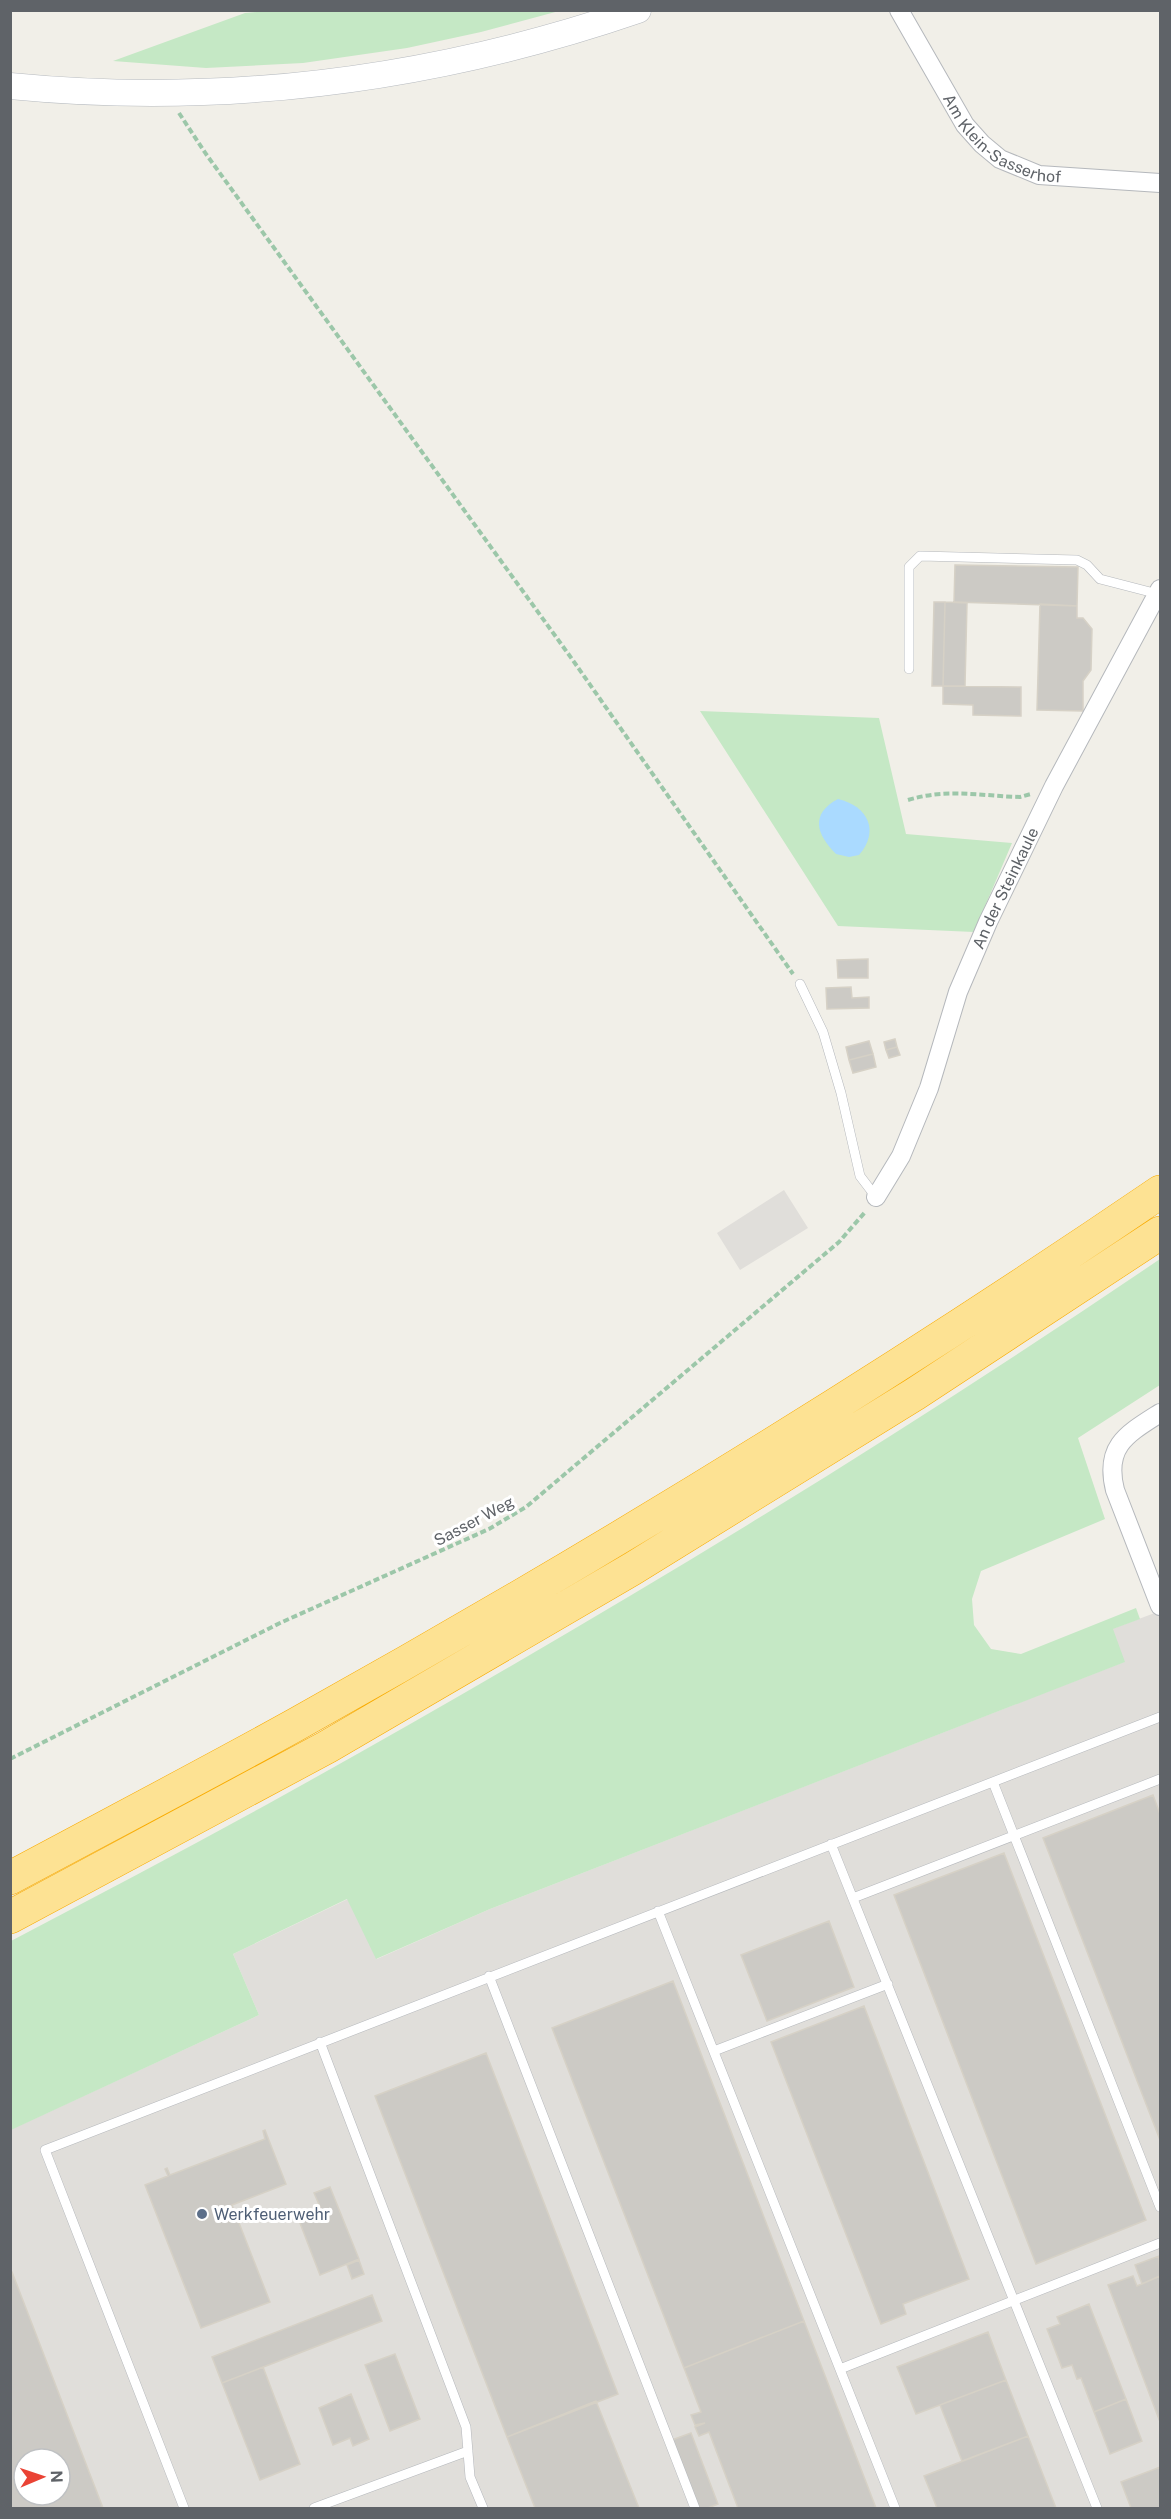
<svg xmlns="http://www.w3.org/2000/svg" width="1171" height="2519" viewBox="0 0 1171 2519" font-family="'Public Sans',sans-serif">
<rect width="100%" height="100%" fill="#f1efe8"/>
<path fill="#e0deda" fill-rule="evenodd" d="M784,1190L808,1228L740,1270L717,1233Z
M1160,1611V2508H11L10,2130L259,2015L233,1954L348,1899L377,1959L490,1909L1124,1662L1112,1629ZM24,2459H60V2495H24Z"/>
<path fill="#c5e8c5" d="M266,11V10L559,11L481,32L407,48L303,63L206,68L113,61L245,13Z
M700,711L879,718L906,834L1012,843L974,932L838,926Z
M1160,1259V1385L1078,1438L1105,1519L981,1571L972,1599L974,1625L991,1649L1021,1654L1136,1608L1140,1619L1113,1629L1125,1662L490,1909L376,1959L347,1899L233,1954L259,2015L11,2130V1941C96,1896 181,1852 266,1805C571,1636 872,1455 1160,1259Z"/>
<path fill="#aadaff" d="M838,799C868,806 880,831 859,855L849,857L836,854C816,834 810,814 838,799Z"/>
<path fill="#cccac5" stroke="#d6d1c6" stroke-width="1.5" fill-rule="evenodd" d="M955,565L1078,567L1077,606L954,602Z
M934,602H945L943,686H932Z
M945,602L967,603L965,686H943Z
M1040,604L1077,606V618H1083L1092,629L1091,670L1083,681V711L1037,710Z
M943,686L1021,687V716L973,715V705L943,704Z
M868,959V978H838L837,960Z
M851,987L852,998L869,997V1008L827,1009L826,988Z
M895,1039L897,1047L886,1050L884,1042Z
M869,1041L873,1054L849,1060L846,1047Z
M897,1047L900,1055L889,1058L886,1050Z
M873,1054L876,1067L853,1073L849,1060Z
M1153,1795L1160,1814V2140L1043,1838Z
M1004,1853L1146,2220L1036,2264L894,1895Z
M829,1921L854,1987L767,2021L741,1955Z
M673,1981L804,2321L684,2368L552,2028Z
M864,2006L969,2279L903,2304L906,2314L881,2324L771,2042Z
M486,2053L618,2394L507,2437L375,2096Z
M265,2130L286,2184L232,2205L270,2302L201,2328L145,2185L168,2176L165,2169L167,2168L170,2175L265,2139L263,2131Z
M330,2187L359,2259L320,2275L298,2218L321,2209L314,2193Z
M1159,2256L1160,2276L1142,2284L1135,2265Z
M359,2260L364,2274L352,2279L347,2265Z
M10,2272H12L103,2508H10ZM24,2459H60V2495H24Z
M1133,2276L1137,2286L1160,2276V2422L1108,2285Z
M372,2295L382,2321L222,2383L212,2357Z
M1089,2304L1126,2399L1094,2412L1081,2378L1077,2379L1072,2365L1062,2368L1047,2329L1060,2324L1057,2317Z
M804,2321L876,2508H738L709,2432L699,2436L695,2427L705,2423L695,2425L691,2415L701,2412L684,2368Z
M988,2332L1006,2380L916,2414L897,2367Z
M395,2354L420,2419L390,2431L365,2365Z
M263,2367L300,2464L260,2480L222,2383Z
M1006,2380L1028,2436L962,2461L940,2405Z
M351,2394L369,2439L353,2446L350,2438L333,2445L319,2408Z
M1126,2399L1142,2441L1110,2454L1094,2412Z
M596,2401L639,2508H535L507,2437Z
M691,2433L718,2504L708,2508H699L672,2440Z
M1028,2436L1056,2508H937L924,2476Z
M1160,2467V2508H1131L1121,2482Z"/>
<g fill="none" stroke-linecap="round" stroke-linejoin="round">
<defs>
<path id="service" d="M909,669V567L920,556L1077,560L1087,565L1100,579L1158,594
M800,984L823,1032L841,1093L860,1176L876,1197
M993,1782L1160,2207
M831,1844L1097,2508
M853,1898L1160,1779
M658,1911L895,2508
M489,1976L695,2508
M320,2042L466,2427L470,2477L483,2508
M714,2051L888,1984
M840,2369L1160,2243
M184,2508L45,2150L1160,1717
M314,2508L468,2451"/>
<g id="minor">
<path id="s1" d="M899,10L965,125L982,144L1000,159L1039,175L1160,183"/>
<path id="s2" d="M876,1197L901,1156L929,1088L958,992L988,922L1054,786L1160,589"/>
<path d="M1160,1413C1127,1434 1104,1446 1115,1490L1160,1606"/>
</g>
<path id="secondary" d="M10,86C225,107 434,80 638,10"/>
<path id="motorway" d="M10,1878C105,1827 201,1777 295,1725C591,1560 881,1382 1160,1192
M10,1917L327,1747L632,1569L915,1394L1160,1233"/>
</defs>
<use href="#service" stroke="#b5b8bc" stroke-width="10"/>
<use href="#minor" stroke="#b5b8bc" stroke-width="20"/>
<use href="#secondary" stroke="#b6babf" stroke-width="27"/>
<use href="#motorway" stroke="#f9ab00" stroke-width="34"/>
<path stroke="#9cc7a9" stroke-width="4" stroke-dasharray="6 3" stroke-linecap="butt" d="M179,113L206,154L572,659L793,974
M908,800C947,788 981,796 1020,797L1031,794
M10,1759L280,1623L489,1529L526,1507L839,1242L866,1211"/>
<use href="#service" stroke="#fff" stroke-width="9"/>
<use href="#minor" stroke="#fff" stroke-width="18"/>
<use href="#secondary" stroke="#fff" stroke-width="26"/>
<use href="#motorway" stroke="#fde293" stroke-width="33"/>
</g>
<circle fill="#5c6f8a" stroke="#fff" stroke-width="2" cx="202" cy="2214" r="6"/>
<g text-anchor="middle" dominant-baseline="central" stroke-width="6" stroke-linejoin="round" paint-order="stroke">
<g font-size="16" fill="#5f6368" stroke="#fff">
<text stroke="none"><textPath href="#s1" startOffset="172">Am Klein-Sasserhof</textPath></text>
<text stroke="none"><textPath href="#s2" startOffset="336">An der Steinkaule</textPath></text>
<text transform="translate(474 1521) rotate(-28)">Sasser Weg</text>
</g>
<g font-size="16" fill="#4e5e75" stroke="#fff" text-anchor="start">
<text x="214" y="2214">Werkfeuerwehr</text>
</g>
</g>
<rect width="1171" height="2519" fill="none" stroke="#5f6368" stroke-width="24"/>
<g transform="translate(42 2477) rotate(88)"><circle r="28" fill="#ffffff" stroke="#bfc1c3" stroke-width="1.5"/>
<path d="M0-4.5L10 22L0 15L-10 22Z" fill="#ea4335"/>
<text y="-9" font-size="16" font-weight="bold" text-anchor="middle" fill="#5f6368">N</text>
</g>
</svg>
